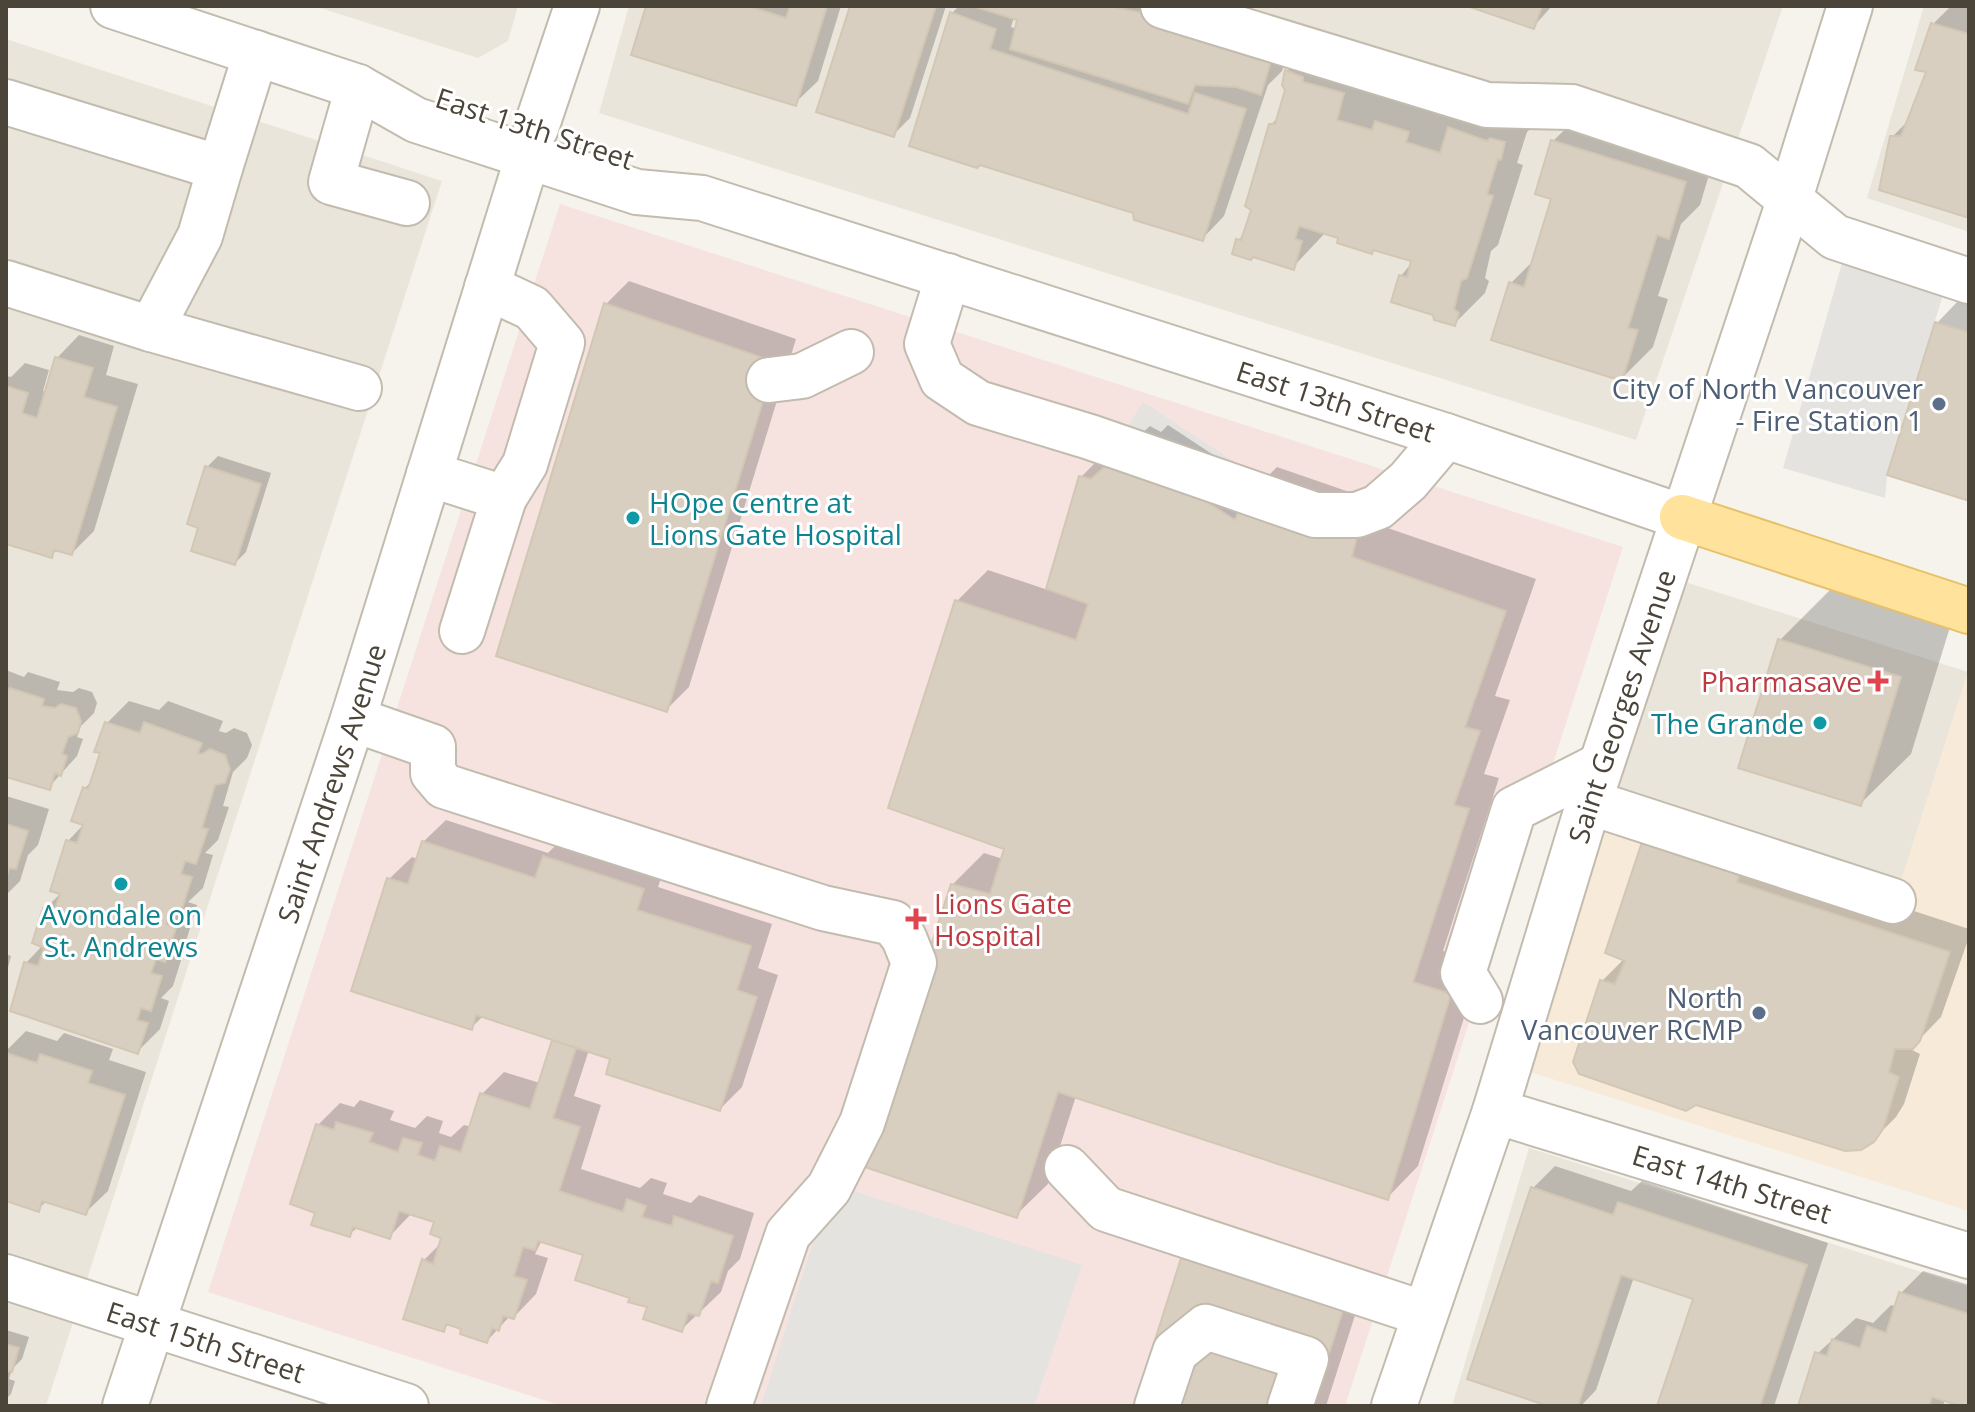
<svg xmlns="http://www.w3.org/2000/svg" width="1975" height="1412" viewBox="0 0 1975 1412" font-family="'Open Sans',sans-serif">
<rect width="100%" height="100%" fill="#f6f3ec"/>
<path fill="#eae5da" d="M314,6H518L508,41L478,58Z
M629,6H1783L1636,440L599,113Z
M1924,6L1969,7V232L1867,198Z
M6,39L442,181L46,1406H6Z
M1682,581L1968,672L1893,908L1607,818Z
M1529,1148L1969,1287V1406H1452Z"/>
<path fill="#f7ead8" d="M1968,672L1969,1211L1527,1071L1607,818L1892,908Z"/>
<path fill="#f6e3e0" d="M560,204L1623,547L1345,1406H562L208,1292Z"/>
<path fill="#e5e3e0" d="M1845,253L1947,282L1887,475L1885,498L1783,468Z
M1143,402L1296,502L1229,537L1106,460Z
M854,1191L1082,1265L1034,1406H761L819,1223Z"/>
<path fill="#0003" fill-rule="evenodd" d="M648,6H841L818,81L795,103Z
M852,6H946L910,118L893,135Z
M959,6H1232L1296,25L1282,71L1268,85L1224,216L1202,239L1135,212L952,13ZM1014,17L1019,19L1017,29L1011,27Z
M1473,6H1552L1534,26Z
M1951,6H1969V216L1892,137L1910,119L1929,70L1933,24Z
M1318,40L1532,127L1527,132L1517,163L1523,165L1498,245L1491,251L1485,278L1489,281L1485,293L1454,324L1435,314L1401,276L1414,260L1375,248L1371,252L1326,232L1293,267L1238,240L1246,233L1253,209L1271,125L1279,116L1288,90L1287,71Z
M1585,110L1716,151L1700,205L1681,224L1658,296L1668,299L1653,347L1622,378L1511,283L1534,260L1553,198V141Z
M629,281L796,339L689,687L667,709L498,655L606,304Z
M1959,300L1969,303V499L1937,323Z
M79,335L114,346L106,375L138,384L94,531L72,553L58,549L51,556L6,542V376L11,377L25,363L49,370L43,391L47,392L57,358Z
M1168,425L1259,485L1277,467L1387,505L1382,526L1536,579L1495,696L1510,700L1484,774L1499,778L1443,951L1481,963L1418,1166L1387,1198L1076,1096L1048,1184L1016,1215L952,885L984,853L1003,859L1006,848L957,601L988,570L1048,590L1081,477L1112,446L1124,449L1150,426L1161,432Z
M218,456L271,473L246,552L235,563L201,526L207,467Z
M1830,590L1950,627L1911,754L1860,804L1780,640Z
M6,670L24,677L28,672L60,682L57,690L73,692L79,688L92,692L97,703L94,713L81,726L77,737L83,739L77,756L49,787L6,775Z
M129,701L159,710L168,701L223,721L219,731L226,733L234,728L247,733L252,745L247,758L233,772L223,806L229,807L218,840L205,853L213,855L203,888L188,902L197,905L187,938L174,951L183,954L173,986L161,998L169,1001L160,1029L138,1051L12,1010L26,963L43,945L45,909L61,893L68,841L85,823V788L93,780L103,751L107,723Z
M6,796L49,809L38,845L28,855L20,881L6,895Z
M446,820L548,853L567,834L665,866L658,887L772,924L758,968L778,975L742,1087L720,1109L613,1058L589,1050L574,1096L601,1105L581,1169L640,1188L651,1178L667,1183L663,1194L691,1203L699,1195L754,1213L740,1259L728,1271L721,1292L682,1329L633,1296L586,1254L542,1240L535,1254L548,1258L536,1294L514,1317L510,1316L487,1341L464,1328L450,1323L443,1330L423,1261L442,1242L436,1221L412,1213L390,1236L358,1227L349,1235L318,1211V1125L340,1103L354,1107L360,1100L394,1111L390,1120L415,1128L427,1116L443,1121L439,1133L451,1137L464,1125L472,1127L482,1094L504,1072L540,1083L554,1039L483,1016L471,1028L389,879L412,857L418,859L423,842Z
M1758,860L1969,929V937L1941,1017L1910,1049L1920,1054L1904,1104L1896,1117L1872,1141L1602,981L1624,959Z
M6,954L11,956L6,975Z
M26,1031L57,1041L64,1033L113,1049L109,1060L146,1072L108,1191L85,1213L47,1201L38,1209L6,1199V1051Z
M1555,1166L1631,1191L1642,1181L1828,1243L1774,1406H1659L1695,1298L1634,1277L1596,1390L1581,1406H1554L1533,1188Z
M1923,1271L1969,1285V1406L1945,1399L1943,1406H1800L1817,1354L1856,1318L1873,1323L1891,1305L1897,1307L1901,1293Z
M1366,1281L1326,1406H1136Z
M6,1330L29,1337L22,1359L12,1369L9,1379L15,1381L11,1394L6,1399Z"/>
<path fill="#d8cfc1" stroke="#d3c7b4" stroke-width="2" d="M646,6H748L786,18L790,6H827L796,106L631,55Z
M850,6H936L894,137L816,112Z
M973,6H1110L1213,28L1275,47L1261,95L1236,87L1195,85L1188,104L1010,49L1017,20Z
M1467,6H1542L1534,29Z
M950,12L996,29L990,49L1188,114L1195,93L1246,109L1203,241L1134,220L1133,213L980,165L977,168L909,146Z
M1931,23L1969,34V218L1879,190L1890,136H1901L1926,72L1915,70Z
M1285,70L1303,77V82L1344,93L1337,120L1372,130L1375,121L1409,132L1406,142L1440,153L1448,127L1487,141L1490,138L1505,142L1501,160L1498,159L1487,194L1493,196L1467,278L1461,281L1454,309L1459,313L1455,326L1434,320L1433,315L1391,302L1399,275L1407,277L1411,261L1373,250L1372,254L1337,243L1338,238L1299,226L1295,239L1302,241L1294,270L1253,257L1251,260L1232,254L1236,239L1241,240L1251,210L1245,206L1269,124H1275L1285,90L1282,85Z
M1551,140L1686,182L1669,239L1657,235L1628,328L1638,330L1622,381L1491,340L1509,282L1524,287L1551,199L1535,194Z
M604,303L775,362L667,712L496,656Z
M1935,322L1969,332V501L1887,475Z
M55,357L93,368L84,397L117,407L72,555L54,550L52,558L6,544V386L28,393L22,413L37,418Z
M1135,455L1235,520L1244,497L1357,536L1352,557L1506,611L1465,727L1480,731L1454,805L1469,809L1413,982L1451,994L1388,1200L1058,1092L1017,1218L859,1165L951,884L990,894L1004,849L888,808L955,600L1076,640L1088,604L1046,589L1079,476L1091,479L1117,456Z
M205,466L261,484L235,565L191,551L198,528L187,524Z
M1778,639L1901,677L1861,806L1738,768Z
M10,688L44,699L42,706L55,708L61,704L76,708L81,721L78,733L68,737L62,754L67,756L61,776L55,773L50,790L6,777V693Z
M105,722L140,733L144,722L202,743L198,753L202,754L210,749L225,755L230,769L225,783L215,785L202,828L208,829L196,864L185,861L181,874L192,877L181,912L170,909L166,924L176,928L165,962L156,959L151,973L162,976L151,1011L141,1008L137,1020L148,1023L138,1054L10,1011L24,962L38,966L44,948L32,943L43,908L54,912L60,894L50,891L66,840L77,843L83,825L71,821L83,787L88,789L100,753L94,752Z
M6,824L28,831L16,869L9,868L6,879Z
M1644,836L1741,870L1737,882L1950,952L1920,1041L1913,1049H1895L1889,1072L1899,1077L1883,1129L1874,1142L1861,1150L1845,1151L1696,1105L1686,1111L1579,1074L1573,1062L1600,980L1615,984L1625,961L1605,953Z
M422,841L535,878L543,856L644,889L637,910L751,946L737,990L757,997L720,1111L606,1074L610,1059L476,1015L472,1030L351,991L387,878L408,884Z
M552,1040L576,1048L553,1118L580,1127L559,1191L623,1212L627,1199L646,1206L642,1217L672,1226L674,1216L733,1236L718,1283L711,1281L699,1316L688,1313L682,1332L643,1319L647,1307L628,1302L630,1298L575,1280L583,1255L538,1241L535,1250L523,1247L514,1276L527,1280L514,1319L503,1316L499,1331L492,1328L487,1343L460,1334L461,1329L446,1324L444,1332L403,1319L422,1259L433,1264L441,1238L430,1234L434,1222L399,1211L390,1239L353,1227L350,1237L311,1225L315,1213L290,1204L316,1124L334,1130L336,1122L373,1133L369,1142L398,1152L403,1138L422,1143L418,1155L435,1161L440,1146L461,1152L480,1093L530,1109Z
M6,1053L37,1063L40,1054L92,1071L88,1083L125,1095L86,1215L42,1201L39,1212L6,1201Z
M1531,1187L1613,1215L1618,1202L1807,1265L1760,1406H1657L1693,1299L1621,1275L1578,1406H1548L1467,1379Z
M1183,1252L1345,1304L1312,1406H1134Z
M1899,1292L1969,1314V1406H1960L1932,1397L1929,1406H1798L1815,1352L1827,1356L1832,1339L1860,1348L1867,1326L1886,1333Z
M6,1344L19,1348L12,1372L6,1371Z"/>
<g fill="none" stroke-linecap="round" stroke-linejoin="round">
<defs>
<g id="minor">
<path id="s1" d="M113,6L358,87L416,120L478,140L637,192L702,198L1446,436L1682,517"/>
<path d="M1163,6L1487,105L1572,107L1749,166L1835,237L1969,281"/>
<path d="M358,87L331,182L407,203"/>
<path d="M6,102L220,168L256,53"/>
<path d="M536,128L577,6"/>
<path d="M948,276L927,344L942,379L978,403L1090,437L1315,515H1357L1378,507L1408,481L1446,436"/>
<path d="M6,283L151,329L359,388"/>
<path d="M487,287L532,308L562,343L525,464L504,498"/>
<path d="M151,329L200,236L220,168"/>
<path d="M769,380L802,376L851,352"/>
<path d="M429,474L504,498L462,631"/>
<path d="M353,719L433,747V773L444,786L823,908L893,923L904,938L914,963L862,1123L829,1188L788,1234L729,1406"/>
<path d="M1589,802L1893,901"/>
<path d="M1480,1001L1463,973L1514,809L1601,765"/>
<path id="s2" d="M1495,1111L1969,1256"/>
<path d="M1067,1168L1106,1209L1425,1314"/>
<path id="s3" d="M6,1277L406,1406"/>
<path id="s4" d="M125,1406L353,719L528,156"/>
<path d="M1157,1406L1175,1352L1206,1327L1306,1359L1290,1406"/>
<path id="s5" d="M1394,1406L1495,1111L1589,802L1790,198L1850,6"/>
</g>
<path id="major" d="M1682,517L1969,611"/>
</defs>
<use href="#minor" stroke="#c2bbae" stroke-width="48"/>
<use href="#major" stroke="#e6c16a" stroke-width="48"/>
<use href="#minor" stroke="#fff" stroke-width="44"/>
<use href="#major" stroke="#ffe39c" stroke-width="44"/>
</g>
<g fill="#5c6f8a" stroke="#fff" stroke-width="3">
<circle cx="1939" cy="404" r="8"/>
<circle cx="1759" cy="1013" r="8"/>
</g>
<g fill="#0f9aa8" stroke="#fff" stroke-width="3">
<circle cx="633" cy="518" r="8"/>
<circle cx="1820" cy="723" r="8"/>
<circle cx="121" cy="884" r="8"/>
</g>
<g fill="#e0444e" stroke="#fff" stroke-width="3">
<path d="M1874 669h8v8h8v8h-8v8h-8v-8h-8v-8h8z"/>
<path d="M912 907h8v8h8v8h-8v8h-8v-8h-8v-8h8z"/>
</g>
<g text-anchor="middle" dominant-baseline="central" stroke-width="6" stroke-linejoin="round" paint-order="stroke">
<g font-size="28" fill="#4b4439" stroke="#fff">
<text transform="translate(535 128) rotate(18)">East 13th Street</text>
<text stroke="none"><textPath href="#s1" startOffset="1288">East 13th Street</textPath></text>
<text stroke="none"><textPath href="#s5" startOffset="736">Saint Georges Avenue</textPath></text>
<text stroke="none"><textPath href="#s4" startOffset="656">Saint Andrews Avenue</textPath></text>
<text stroke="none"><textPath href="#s2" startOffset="248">East 14th Street</textPath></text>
<text stroke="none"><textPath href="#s3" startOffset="210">East 15th Street</textPath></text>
</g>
<g font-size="28" fill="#4e5e75" stroke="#fff" text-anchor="end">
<text x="1923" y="388">City of North Vancouver<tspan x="1923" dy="32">- Fire Station 1</tspan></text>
<text x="1743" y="997">North<tspan x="1743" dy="32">Vancouver RCMP</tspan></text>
</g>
<g font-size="28" fill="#0d838f" stroke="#fff" text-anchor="start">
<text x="649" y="502">HOpe Centre at<tspan x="649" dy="32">Lions Gate Hospital</tspan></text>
<text x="1804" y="723" text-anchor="end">The Grande</text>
<text x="121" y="914" text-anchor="middle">Avondale on<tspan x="121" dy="32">St. Andrews</tspan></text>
</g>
<g font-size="28" fill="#be3a42" stroke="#fff" text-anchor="end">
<text x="1862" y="681">Pharmasave</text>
<text x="934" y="903" text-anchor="start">Lions Gate<tspan x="934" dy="32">Hospital</tspan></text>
</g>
</g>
<rect width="1975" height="1412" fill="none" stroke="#4b4439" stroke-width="16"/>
</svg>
